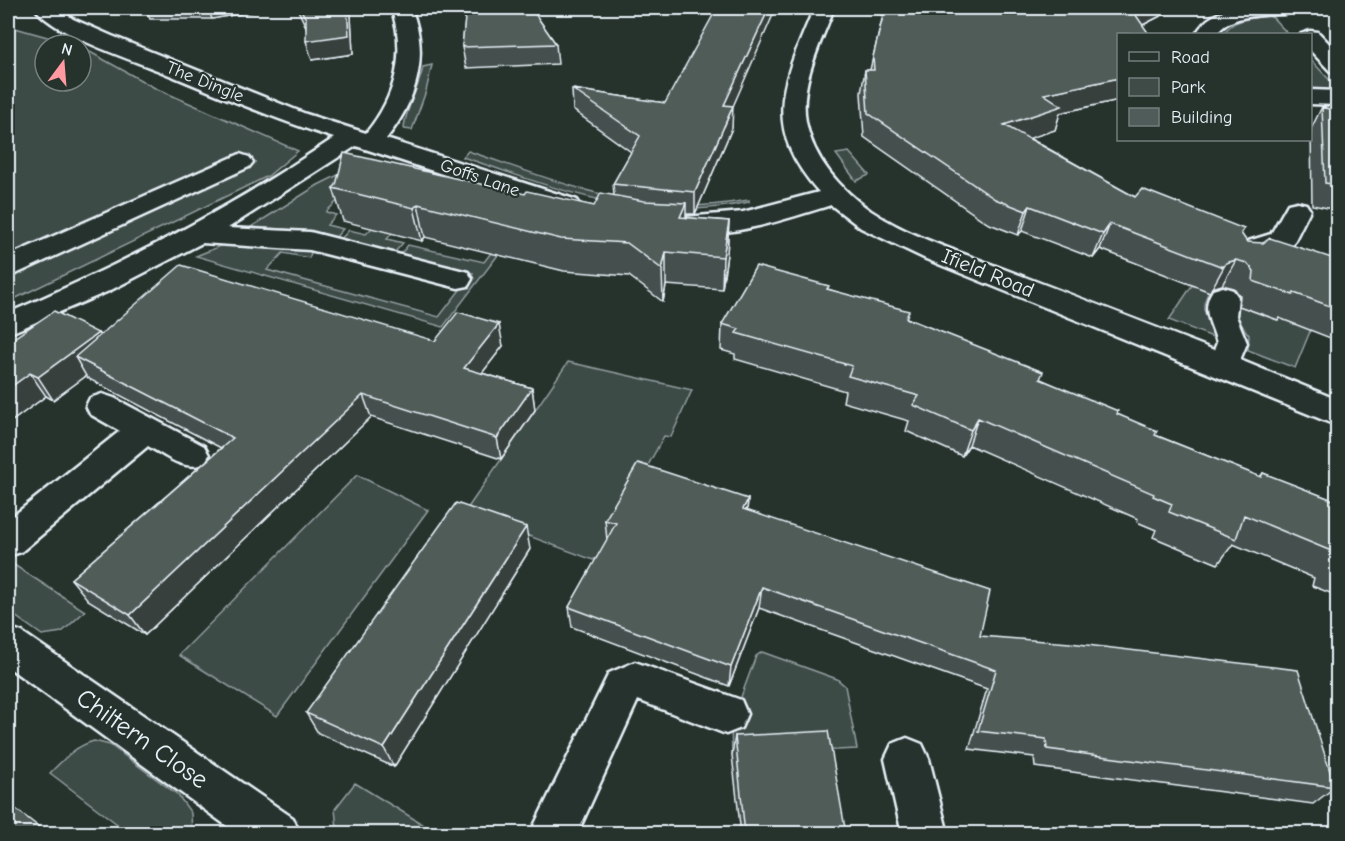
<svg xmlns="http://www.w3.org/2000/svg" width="1345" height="841" viewBox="0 0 1345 841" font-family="'Comic Neue',sans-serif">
<rect width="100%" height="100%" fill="#26332d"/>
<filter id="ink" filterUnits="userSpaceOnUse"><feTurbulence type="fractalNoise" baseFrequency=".0167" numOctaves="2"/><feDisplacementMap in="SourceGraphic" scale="12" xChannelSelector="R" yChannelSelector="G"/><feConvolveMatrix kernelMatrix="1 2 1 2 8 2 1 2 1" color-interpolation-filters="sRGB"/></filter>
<g filter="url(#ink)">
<path fill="#3e4b47" stroke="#939ea0" stroke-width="1.5" d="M1268,16L1273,18L1288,34H1223C1233,19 1251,18 1268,16Z
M8,26L76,45H45V81H81V47L155,88L298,151L268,176L8,302Z
M1310,59L1337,88L1328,92H1311Z
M432,65L426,91L412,130L404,129C405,109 419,88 423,67Z
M468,151C534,173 601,201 672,206C698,207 724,204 749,200V202C643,225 561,190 463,157Z
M849,152L869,175L856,181L836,154Z
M344,172L498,255L443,327L196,256L223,245L287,247L309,250L311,253L309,258L283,253L267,270L439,317L473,273L400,255L408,245L484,262L491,253L354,185L326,212L336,215L327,225L343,229L335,238L309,231L251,227L318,185Z
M375,225L395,230L387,239L403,243L394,253L340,240L349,230L366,234Z
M1193,284L1209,291C1198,313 1207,313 1216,332L1215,338L1169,320Z
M1234,304L1277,320L1279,317L1311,329L1295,368L1248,350L1249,335L1235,316Z
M568,362L692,390L671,437L664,436L598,557L593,560L465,512Z
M357,475L428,510L277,716L179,655Z
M8,561L85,611L62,632L42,635L8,611Z
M762,652L837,679L845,686L857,749L732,755L731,724L756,656Z
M94,741L110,745L178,795L191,813L192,833H129L50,773C64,759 75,746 94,741Z
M355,783L437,833H344L337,828L335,809Z"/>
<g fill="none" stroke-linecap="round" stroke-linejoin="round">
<defs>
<path id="minor" d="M35,8H58L73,19L112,36L306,114L366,133C396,97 407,52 391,8H411C430,54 417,101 386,139L577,200L581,206L577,212L568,214L559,212L356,146L228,228L310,232L468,272L472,279L468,286L458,288L310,250L202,243L109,291L8,334V313C122,265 231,208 334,138C274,119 216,94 157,70C127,58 53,34 35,8Z
M814,8H834C821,43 799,83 806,122C813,159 841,190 871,211C910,237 958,251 1001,268C1072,295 1143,322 1214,350L1217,343C1212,323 1200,310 1213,290L1223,287L1233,290L1238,297L1236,316L1247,343L1240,360L1338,400V426L926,259L861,228L831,205C786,219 721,242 674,230L670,224L674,218L743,212L819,192C759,125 784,80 814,8Z
M1237,8H1294L1291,12L1284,14C1263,15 1229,14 1217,34H1196C1206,17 1218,12 1237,8Z
M1310,31L1318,32L1338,53V73L1330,71L1310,50V34H1301Z
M1310,90L1338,91V105L1310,104Z
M240,154L249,157L253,162L249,167L18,273L8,276V256Z
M1297,202L1306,204L1310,210L1292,246C1283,249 1272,250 1264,255C1250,262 1254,269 1234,264L1230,258L1242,243L1271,234L1288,204Z
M102,394L114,398L204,446L209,455L204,464C183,471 166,456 148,446L21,552L8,556V520L120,431L90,414L86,406L90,398Z
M8,627L22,632L293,818L300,834H238L8,667Z
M635,662L741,700L747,714L741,728L726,734L638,700L577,834H530L609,673Z
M907,738L922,744L929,759L948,834H902L885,759L892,744Z"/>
</defs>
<use href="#minor" stroke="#e8f1f8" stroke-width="5"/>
<use href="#minor" fill="#26332d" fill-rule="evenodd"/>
</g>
<path fill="#454f4d" stroke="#e8f1f8" stroke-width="1.5" d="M145,8H271L212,19H150Z
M297,8H349L351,16L353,54L312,60L306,27Z
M462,8H531L556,44L558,64L466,68L462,47L466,13Z
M879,8H1176L1143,25L1119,34V100L1060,113L1055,130L1029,138L1135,197L1244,229L1241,234L1247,242L1338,260V341L1279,318L1278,320L1239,306L1240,296L1234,288L1222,285L1212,288L1210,292L1100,249L1093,258L1022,231L1018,235L987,223L864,137L861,93L865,70H870L873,57L883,15L878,14Z
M572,89L665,103L732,106V128L695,214H686V218L729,221L727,254L722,289L666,285L663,302L629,276L564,271L425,237L422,241L343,221L333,188L525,194L594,206L614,195L613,184L631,152L573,110Z
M1322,107L1338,112V210L1312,205L1311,129Z
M828,289L907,318L1117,414L1155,435L1260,477L1263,473L1338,502V596L1312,586L1314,578L1233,544L1218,564L1153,537L1156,530L1137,522L1138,519L969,445L962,456L906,431L909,421L843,402L845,391L735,359V354L721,350L722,324Z
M98,333L100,335L435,341L503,346L482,373L532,388L535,410L501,459L371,417L145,635L88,600L71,579L221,448L89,379L86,376L53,400L46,396L8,424V342Z
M748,499L747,511L980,636L1335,787L1313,804L1035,767L1034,757L969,749L987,689L759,608L729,686L572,627L569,607L607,540L605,520Z
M530,549L394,767L318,733L306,713Z
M735,736L846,834H741L732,755Z"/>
<path fill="#38403e" stroke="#e8f1f8" stroke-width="1.5" d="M208,8H271L212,19Z
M347,8H349L351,16L353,54L312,60L306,41Z
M769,8H776L724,127V105Z
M1140,8H1176L1125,34L1133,11Z
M1119,78V100L1060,113L1055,130L997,149L1004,125L1044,94Z
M733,106L732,128L695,214V192Z
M686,203V235L680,217Z
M418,204L425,237L422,241L414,208Z
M1030,206L1022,231L1018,235L1026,211Z
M729,221L727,254L722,289L723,257Z
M1110,224L1100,249L1093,258L1103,234Z
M666,252V285L663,302L662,269Z
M1236,260L1222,285L1212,288L1210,292L1226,263Z
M499,324L503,346L469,390L464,368Z
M98,333L112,356L75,357L86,376L53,400L38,377Z
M30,373L46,396L8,424V389Z
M532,388L535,410L501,459L497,438Z
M363,395L371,417L145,635L130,615Z
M978,418L969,445L962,456L971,430Z
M748,499L746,520L743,509Z
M526,527L530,549L394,767L384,748Z
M762,587L759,608L729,686L731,667Z"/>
<path fill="#505c59" stroke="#e8f1f8" stroke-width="1.5" d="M300,8H347L349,35L306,41V19Z
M466,8H531L556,44L462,47Z
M717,8H769L724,105L733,106L695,192L613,184L640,136L572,89L665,103Z
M885,8H1140L1133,11L1149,34H1119V78L1044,94L1062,106L1004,125L1135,197L1142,189L1244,229L1241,233L1247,242L1263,243L1270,238L1338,260V309L1294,293L1293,295L1253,281L1254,271L1247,263L1236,260L1226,263L1223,267L1110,224L1103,234L1030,206L1026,211L995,199L868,113L865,70H874L873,57Z
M1322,107L1338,112V185L1325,183Z
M344,153L525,194L527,191L594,206L601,193L644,201L686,203L680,217L729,221L723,257L666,252L662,269L627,243L561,239L418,204L414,208L333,188L336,185Z
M181,265L435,341L458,312L499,324L464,368L532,388L497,438L363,395L130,615L71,579L233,438L75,357Z
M756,266L829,286L827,289L909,311L906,318L1043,372L1040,379L1118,411L1117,414L1157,431L1155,435L1261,477L1263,473L1338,502V562L1334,561L1336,553L1244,515L1236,539L1169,512L1172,504L1153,496L1154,494L978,418L971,430L913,405L919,396L848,376L852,366L736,333L739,329L722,324Z
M54,311L98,333L38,377L30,373L8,389V342Z
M638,463L748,499L743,509L990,591L980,636L1070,643L1298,670L1335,787L1047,749L1046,739L978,731L996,670L762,587L731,667L569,607L616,523L605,520Z
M456,503L526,527L384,748L306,713Z
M828,731L846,834H745L735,736Z
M8,803L48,834H8Z"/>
</g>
<g text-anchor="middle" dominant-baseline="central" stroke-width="4.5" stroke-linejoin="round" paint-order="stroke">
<g font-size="18" fill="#e8f1f8" stroke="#26332d">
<text transform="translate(205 82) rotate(22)">The Dingle</text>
<text transform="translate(480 178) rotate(19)">Goffs Lane</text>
</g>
<g font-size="21" fill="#e8f1f8" stroke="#26332d">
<text transform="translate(988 273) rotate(22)">Ifield Road</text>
</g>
<g font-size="26" fill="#e8f1f8" stroke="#26332d">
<text transform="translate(142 739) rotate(35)">Chiltern Close</text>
</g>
</g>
<rect width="1345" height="841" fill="none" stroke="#26332d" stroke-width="30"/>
<rect x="15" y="15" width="1315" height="811" fill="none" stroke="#e8f1f8" stroke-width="2" filter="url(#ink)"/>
<rect x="1117" y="33" width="195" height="108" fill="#26332d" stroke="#747f7e" stroke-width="1.5"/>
<rect x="1129" y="52" width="30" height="9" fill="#26332d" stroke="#747f7e" stroke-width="1.5"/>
<text x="1171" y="63" font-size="18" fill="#e8f1f8">Road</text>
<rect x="1129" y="78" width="30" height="18" fill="#3e4b47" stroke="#747f7e" stroke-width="1.5"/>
<text x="1171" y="93" font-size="18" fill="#e8f1f8">Park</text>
<rect x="1129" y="108" width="30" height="18" fill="#505c59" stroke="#747f7e" stroke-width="1.5"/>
<text x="1171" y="123" font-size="18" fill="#e8f1f8">Building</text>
<g transform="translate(63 63) rotate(16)"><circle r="28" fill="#26332d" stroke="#747f7e" stroke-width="1.5"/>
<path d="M0-4.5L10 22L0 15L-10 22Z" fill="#ff9aa2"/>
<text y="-9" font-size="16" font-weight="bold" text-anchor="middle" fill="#e8f1f8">N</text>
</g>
</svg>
